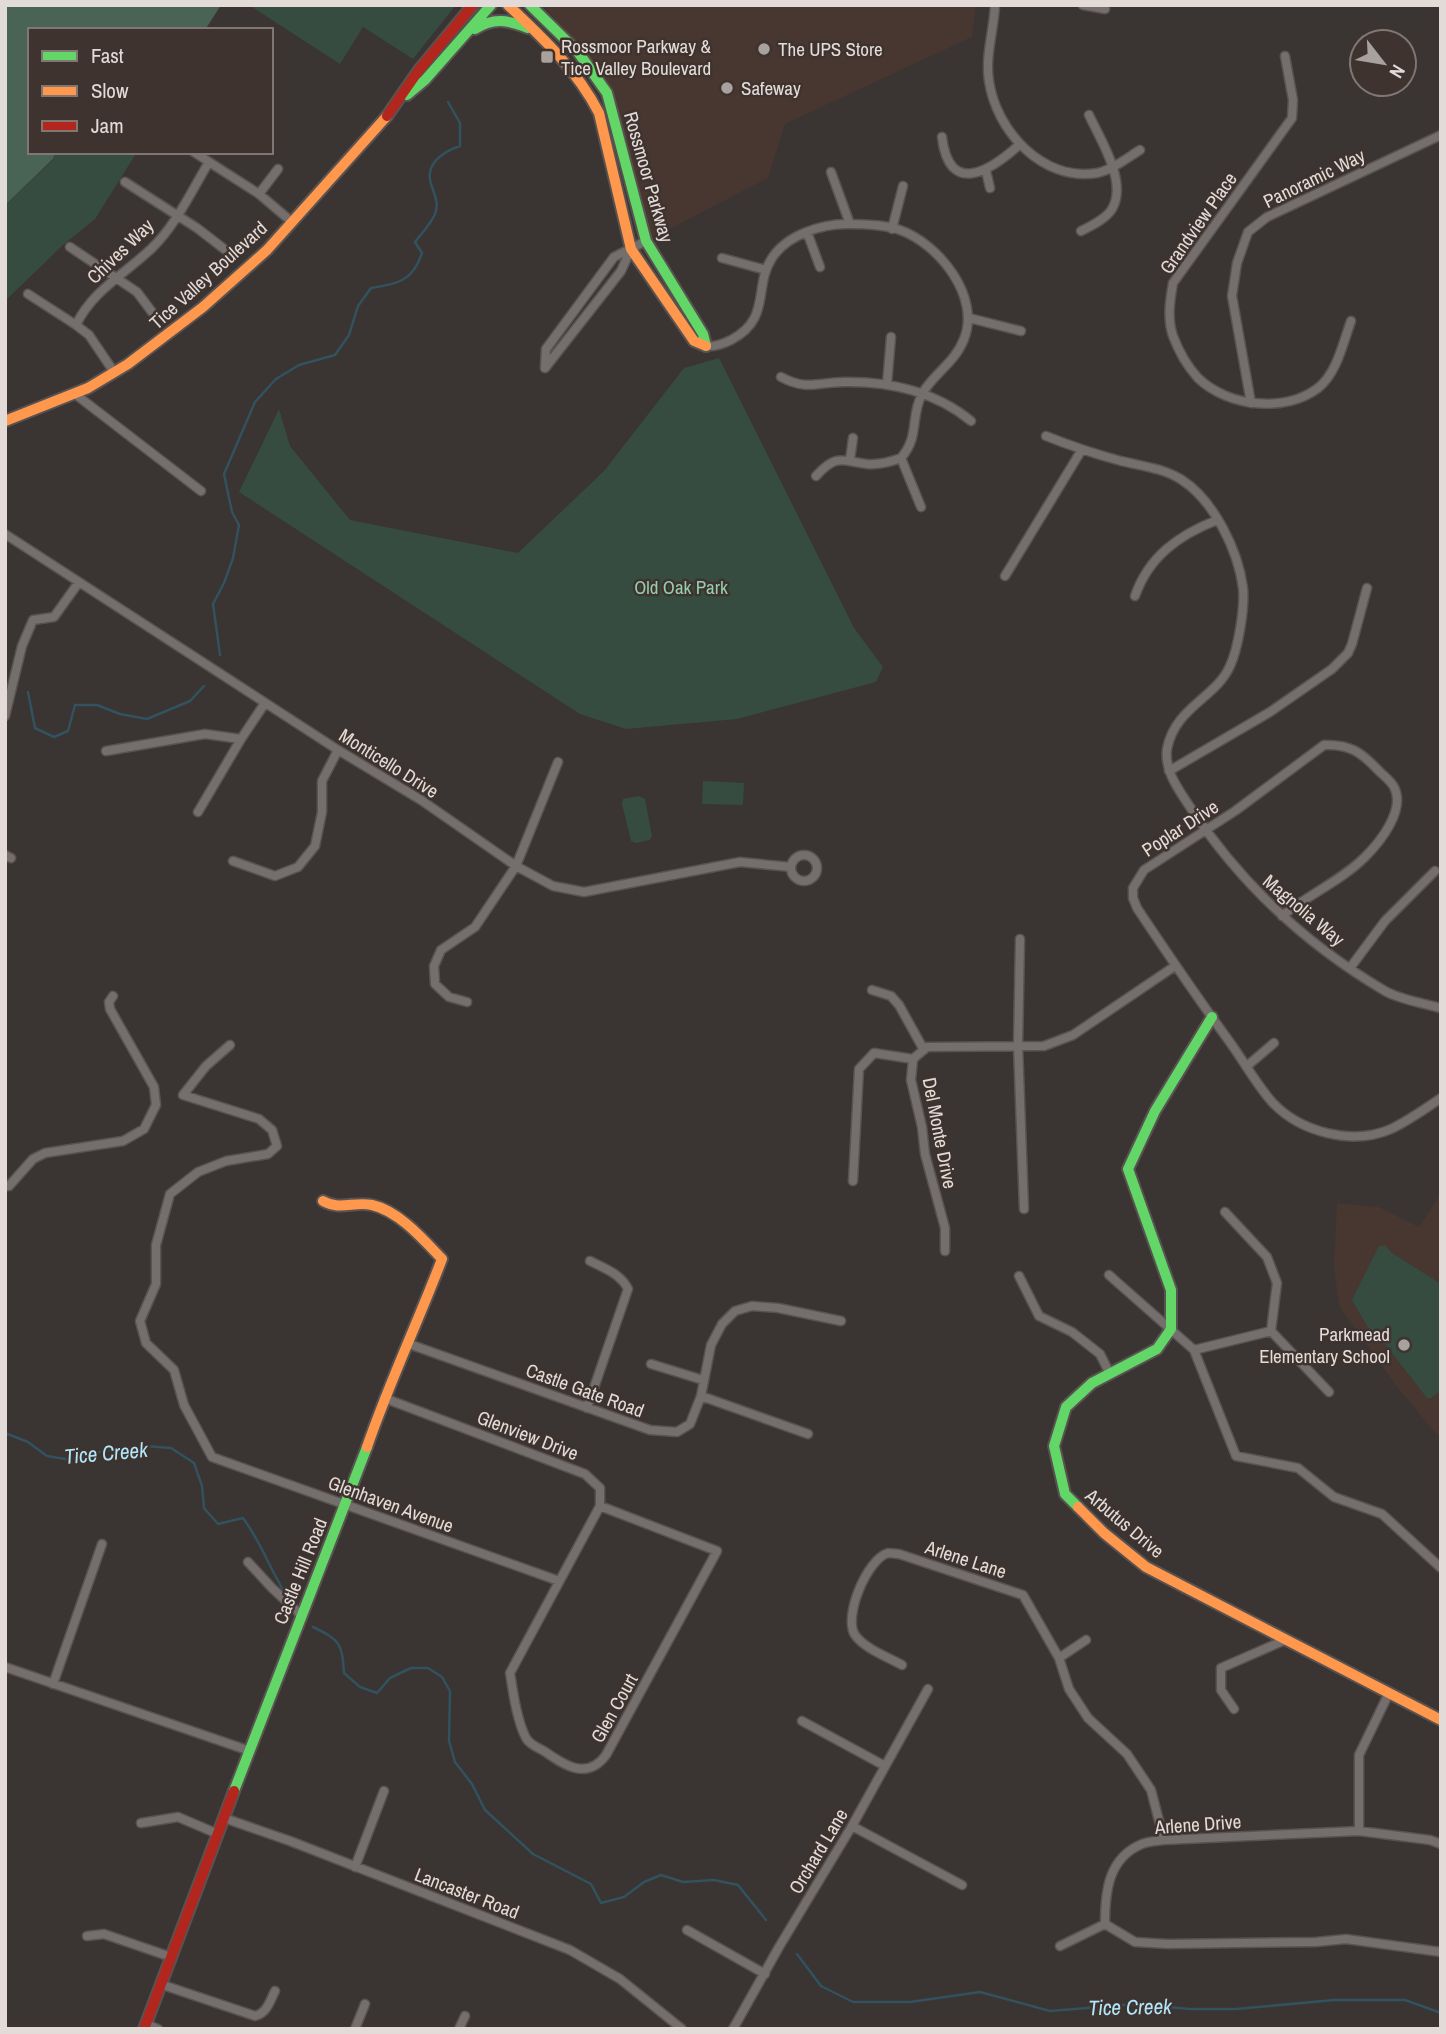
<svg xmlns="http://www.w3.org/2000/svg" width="1446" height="2034" viewBox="0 0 1446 2034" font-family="'Archivo Narrow',sans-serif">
<rect width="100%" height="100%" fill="#3a3432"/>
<path fill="#473730" d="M543,5H976L972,37L785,124L768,178L641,244L611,94L568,34Z
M1441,1193V1437L1435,1433L1395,1384L1339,1306L1334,1266L1337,1203L1379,1207L1419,1227Z"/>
<path fill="#364c40" d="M249,5H456L413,59L363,27L340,64Z
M56,152H137L95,219L63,245L5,301V205L53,160Z
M719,358L854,628L883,667L876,682L737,719L626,729L580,714L239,492L279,409L290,446L350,520L518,553L604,471L684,368Z
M703,781L744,783L743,805L702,804Z
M639,796L645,799L652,836L650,840L636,843L631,841L622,804L623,799Z
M1385,1245L1392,1253L1441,1284V1390L1431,1398H1427L1385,1344L1375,1339L1352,1300L1379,1246Z"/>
<path fill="#496455" d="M5,5H221L205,30H30V152H56L53,159L5,205Z"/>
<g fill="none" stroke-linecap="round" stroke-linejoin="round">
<path stroke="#32525f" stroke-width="2.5" d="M220,655L213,604L224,583L233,558L239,525L232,512L224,474L255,402L276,379L299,365L335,355L349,335L358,306L371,288C398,284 413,281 422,253L415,242C421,234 431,224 435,214C439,204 435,196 432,187C423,165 442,152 460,146V123L448,102
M28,692L35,728L54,737L68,731L75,705H97L120,714L147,719L190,701L204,686
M5,1433L28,1442L47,1456L65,1459L115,1449L145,1446L171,1448L194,1463L202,1486L204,1508L218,1524L243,1518C261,1542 270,1570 287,1596
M313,1627C340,1640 342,1643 344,1673L360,1687L377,1693L390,1678L411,1668H428L442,1677L450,1691L449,1741L455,1762L472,1784L485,1810L533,1854L591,1884L601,1903L624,1897L644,1882L661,1875L683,1882L714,1880L738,1885L766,1920
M797,1954L821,1986L853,2002H910L980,1992L1050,2011L1136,2004L1189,2009H1236L1334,2000H1405L1441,2013"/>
<defs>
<path id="street" d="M995,5C994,30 985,55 989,81C996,130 1042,182 1097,173C1112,170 1127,158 1140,150
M1083,5L1105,9
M1285,56L1293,100L1292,118L1173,283C1170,300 1167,319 1173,336C1179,352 1187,366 1198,378C1228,407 1285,413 1318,388C1337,373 1343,343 1351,321
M942,137C949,196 989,172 1019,145
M194,152L209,162
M986,171L990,188
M831,172L850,224
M125,182L197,228L232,255
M259,194L278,169
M892,229L903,186
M1081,231C1091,226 1106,219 1112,209C1128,182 1100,139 1089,115
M807,232L820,267
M70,247L137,292L152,312
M722,258L766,270
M28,294L76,325
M969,318L1021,331
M706,346C715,347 723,344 731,340C772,318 753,287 772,258C787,235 821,224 847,224C863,224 886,225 900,230C939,244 981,297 964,339C955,363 933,374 922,394C910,417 920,436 901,458
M545,368L546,349L614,257L646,241
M545,368L621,271L631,249
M114,372L89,335L76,325C92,291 126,273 152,248C176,225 192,190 209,162L259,194L292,222
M781,377C807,391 818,382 844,382C890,381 936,392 971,421
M887,384L891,337
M75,394L201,491
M1251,403L1232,296L1237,263L1248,232L1267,217L1441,135
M1046,436C1071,446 1095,454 1121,461C1142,466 1163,468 1182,480C1214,501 1238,550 1243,588C1245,608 1238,649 1230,666C1216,698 1175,707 1167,749C1164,771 1179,790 1190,807C1240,883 1307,945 1385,991C1401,1000 1423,1003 1441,1008
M901,458L921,507
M850,460L853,438
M816,476C837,453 842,461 867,464C879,465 890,462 901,458
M5,534L338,750L421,800L516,866L553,886L584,892L740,862L791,867
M1005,576L1081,451
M1135,596C1149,556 1179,535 1217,520
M5,716L22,646L33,620L54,617L79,582
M106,751L205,734L241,739L265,703
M1169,771L1270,712L1332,669L1348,653L1352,644L1367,588
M198,812L241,739
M5,855L11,858
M791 868a13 13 0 1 1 26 0a13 13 0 1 1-26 0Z
M233,861L275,876L298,867L315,846L322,812V781L338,750
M1282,916C1308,895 1342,880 1365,857C1380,842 1406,810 1394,787C1391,781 1384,776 1379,771C1361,752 1350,744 1324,745L1235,811L1144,870L1133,888V898L1137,908C1167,953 1197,997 1229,1041C1243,1060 1256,1084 1272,1102C1300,1132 1352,1146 1391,1129C1408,1121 1425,1109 1441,1098
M1020,939L1018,1046L1024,1209
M1350,968L1385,921L1435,871
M872,990L891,996L899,1005L924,1050
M467,1002L449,997L435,984L434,966L441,950L475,927L516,866L558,762
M230,1045L206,1066L183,1095L259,1119L272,1130L277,1146L268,1154L226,1161L198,1172L170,1194L156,1245V1284L140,1321L146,1343L174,1370L184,1405L212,1457L559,1581
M1247,1066L1274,1043
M853,1181L859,1069L874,1053L913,1059
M5,1186H9L33,1159L45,1153L123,1141L144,1129L156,1105L154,1087L110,1009L109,1002L113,996
M1225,1212L1267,1257L1277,1283L1271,1331
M945,1251V1228L925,1154L922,1127L911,1080L913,1059L927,1047L1044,1046L1073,1035L1175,966
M1109,1275L1194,1350L1236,1456L1298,1468L1334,1497L1382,1514L1441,1568
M1019,1276L1039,1316L1072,1332L1100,1354L1110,1374
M1271,1331L1329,1392
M409,1344L650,1430L677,1432L690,1424L701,1396L711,1345L722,1324L735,1311L752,1306L778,1308L841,1321
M1194,1350L1271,1331
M651,1364L703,1380
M701,1396L808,1434
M384,1398L585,1474L600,1488V1506L717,1551L606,1755C587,1781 564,1765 544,1751C538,1748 529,1744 526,1738C517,1721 513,1692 510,1673L600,1506
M587,1408L628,1289C621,1274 604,1268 590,1261
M248,1562L272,1588L300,1614
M1059,1658L1086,1640
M902,1665C888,1657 865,1649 855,1635C843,1617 867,1559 888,1553C890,1553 897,1554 899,1554L1023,1595L1059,1658L1069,1689L1088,1718L1127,1754L1151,1790L1164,1840
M5,1667L250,1751
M53,1684L102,1544
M1234,1709L1221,1690V1668L1285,1640
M802,1721L885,1766
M224,1818L290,1841L570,1950L620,1979L682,2029
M141,1823L178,1817L218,1834
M852,1826L962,1885
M1359,1831V1755L1389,1693
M355,1867L384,1791
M1105,1924C1105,1892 1108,1858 1142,1844C1149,1841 1158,1841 1164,1840L1359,1831L1430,1840L1441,1844
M1105,1924L1135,1942L1168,1944L1316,1942L1346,1939L1441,1952
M687,1930L765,1974
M87,1936L104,1934L171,1957
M1060,1946L1105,1924
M160,1984L255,2016C267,2013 270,2001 275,1991
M146,2024L158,2029
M355,2029L365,2004
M459,2029L465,2016
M733,2029L779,1947L852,1826L928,1689"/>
<path id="fast" d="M530,5L578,52L607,93L646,241L703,334L706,346
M475,29C494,17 508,20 528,28
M407,95L425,80L491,5
M1078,1507L1065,1494L1054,1446L1066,1407L1092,1383L1157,1349L1171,1329V1290L1128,1169L1155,1111L1212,1017
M234,1791L367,1447"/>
<path id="slow" d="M508,5C543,38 577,70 599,113L631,249L694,341L706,346
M5,421L88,388L128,364L203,307L267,250L387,116
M323,1201C340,1211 354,1201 372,1205C399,1211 424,1240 442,1259C418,1322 389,1383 367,1447
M1078,1507L1104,1533L1146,1567L1441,1720"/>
<path id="jam" d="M387,116L419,70L473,5
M144,2029L234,1791"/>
</defs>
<use href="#street" stroke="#585250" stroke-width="11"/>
<use href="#fast" stroke="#585250" stroke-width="14"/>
<use href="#slow" stroke="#585250" stroke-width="14"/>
<use href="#jam" stroke="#585250" stroke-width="14"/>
<use href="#street" stroke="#746f6d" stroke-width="8"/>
<use href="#fast" stroke="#63d668" stroke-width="10"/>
<use href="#slow" stroke="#ff974d" stroke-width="10"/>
<use href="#jam" stroke="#b3261e" stroke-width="10"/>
</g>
<g fill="#a8a19e" stroke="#3e332e" stroke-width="2.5">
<circle cx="764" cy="49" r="7"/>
<rect x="540" y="50" width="14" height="14" rx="3.5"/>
<circle cx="727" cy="88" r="7"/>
<circle cx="1404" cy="1345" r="7"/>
</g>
<g text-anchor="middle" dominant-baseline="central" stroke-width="5" stroke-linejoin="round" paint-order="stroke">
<g font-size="19" fill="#e3dbd8" stroke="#3e332e" text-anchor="start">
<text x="561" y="46">Rossmoor Parkway &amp;<tspan x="561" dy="22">Tice Valley Boulevard</tspan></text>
<text x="778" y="49">The UPS Store</text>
<text x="741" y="88">Safeway</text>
<text x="1390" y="1334" text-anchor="end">Parkmead<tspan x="1390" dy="22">Elementary School</tspan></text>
</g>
<g font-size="19" fill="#e3dbd8" stroke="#3e332e">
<text transform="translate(649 177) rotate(74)">Rossmoor Parkway</text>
<text transform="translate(1314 178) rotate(-26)">Panoramic Way</text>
<text transform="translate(1198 223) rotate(-55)">Grandview Place</text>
<text transform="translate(120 251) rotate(-44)">Chives Way</text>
<text transform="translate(208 275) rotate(-42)">Tice Valley Boulevard</text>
<text transform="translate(389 763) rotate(32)">Monticello Drive</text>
<text transform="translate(1180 828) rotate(-33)">Poplar Drive</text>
<text transform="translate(1304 910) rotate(40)">Magnolia Way</text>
<text transform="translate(940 1133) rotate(79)">Del Monte Drive</text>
<text transform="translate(585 1390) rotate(20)">Castle Gate Road</text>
<text transform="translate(528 1435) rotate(21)">Glenview Drive</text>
<text transform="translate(391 1504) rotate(20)">Glenhaven Avenue</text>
<text transform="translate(1125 1523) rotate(40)">Arbutus Drive</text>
<text transform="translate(966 1559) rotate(18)">Arlene Lane</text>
<text transform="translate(300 1571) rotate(-68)">Castle Hill Road</text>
<text transform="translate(614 1708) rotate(-61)">Glen Court</text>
<text transform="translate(1198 1824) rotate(-4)">Arlene Drive</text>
<text transform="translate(818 1851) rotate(-59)">Orchard Lane</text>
<text transform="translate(467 1893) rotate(21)">Lancaster Road</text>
</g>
<g font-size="19" fill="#92cfae" stroke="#3e332e">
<text x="681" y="587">Old Oak Park</text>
</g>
<g font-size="21" font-style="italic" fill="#b1e7fd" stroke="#3e332e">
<text transform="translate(106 1453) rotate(-5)">Tice Creek</text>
<text transform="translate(1130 2007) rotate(-1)">Tice Creek</text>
</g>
</g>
<rect width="1446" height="2034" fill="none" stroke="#e3dbd8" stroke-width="14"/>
<rect x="28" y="28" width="245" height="126" fill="#3e332e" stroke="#807672" stroke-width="2"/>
<rect x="42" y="51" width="35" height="10" fill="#63d668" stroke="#807672" stroke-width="2"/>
<text x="91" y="63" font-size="21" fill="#e3dbd8">Fast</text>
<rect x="42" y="86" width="35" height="10" fill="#ff974d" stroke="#807672" stroke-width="2"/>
<text x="91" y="98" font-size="21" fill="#e3dbd8">Slow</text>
<rect x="42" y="121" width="35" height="10" fill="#b3261e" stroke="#807672" stroke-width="2"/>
<text x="91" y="133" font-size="21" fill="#e3dbd8">Jam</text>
<g transform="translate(1383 63) rotate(121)"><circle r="33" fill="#3e332e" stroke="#807672" stroke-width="2"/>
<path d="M0-5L12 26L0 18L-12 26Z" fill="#a8a19e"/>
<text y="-10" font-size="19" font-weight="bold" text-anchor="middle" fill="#e3dbd8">N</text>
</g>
</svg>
